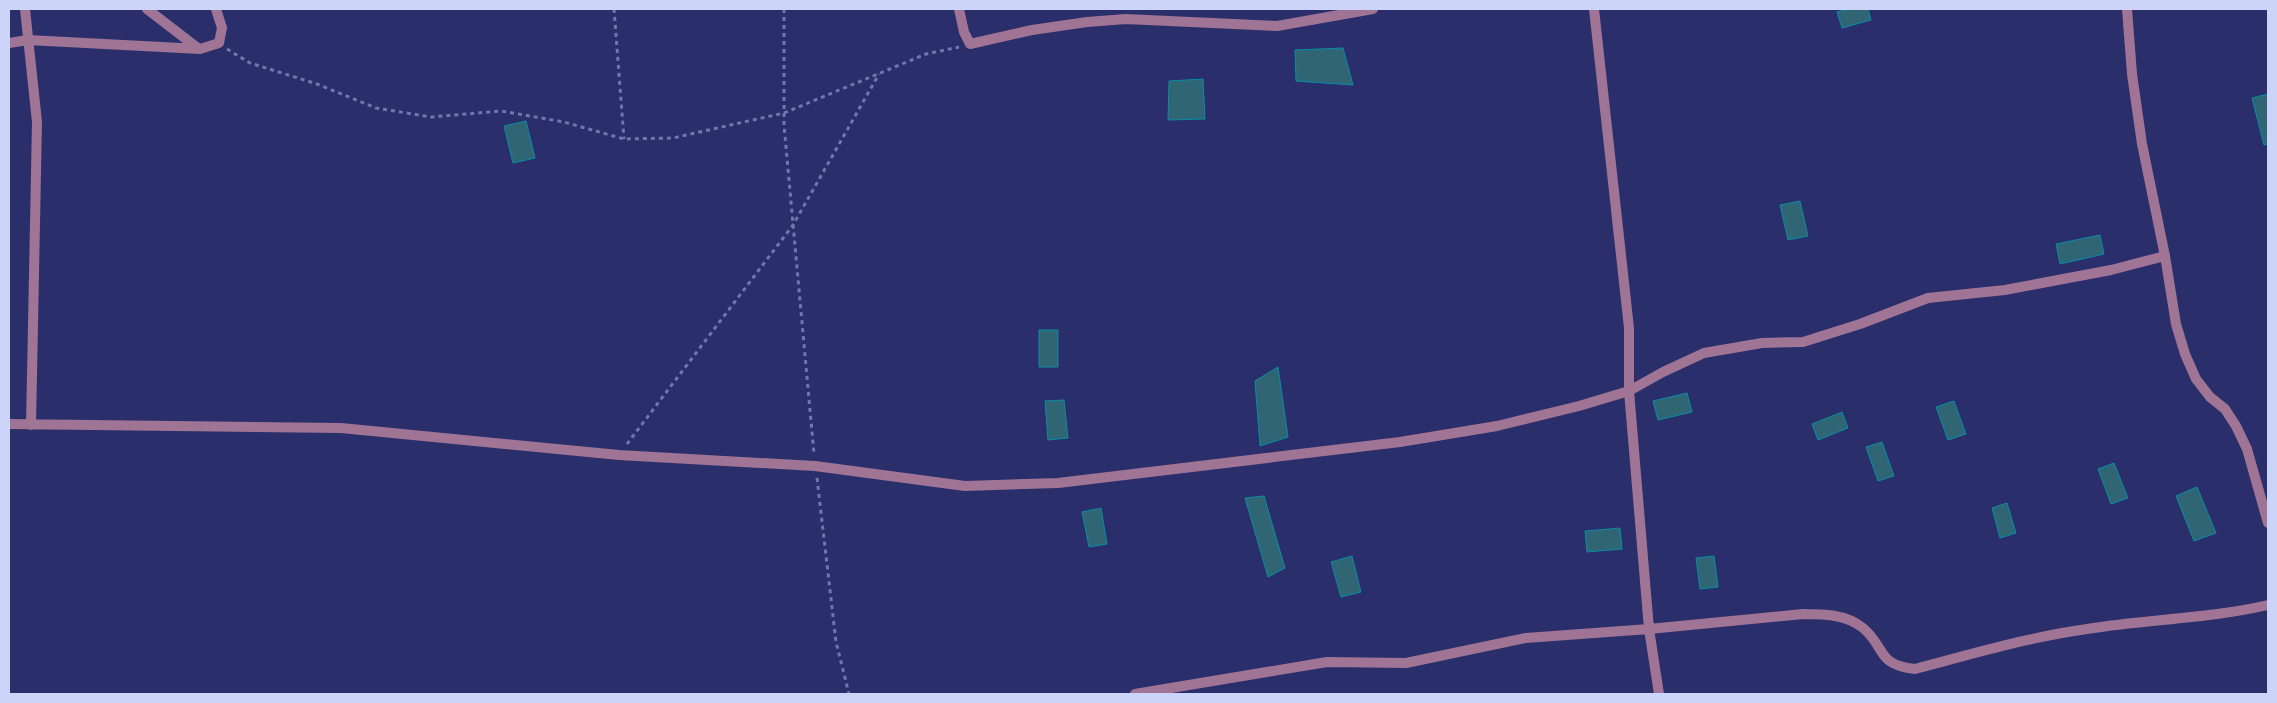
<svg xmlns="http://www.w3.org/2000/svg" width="2277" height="703" viewBox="0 0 2277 703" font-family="'Sofia Sans Condensed',sans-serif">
<rect width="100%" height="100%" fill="#2a2e6b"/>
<path fill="#306674" stroke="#088da6" d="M1849,9H1868L1871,20L1842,28L1837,12Z
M1343,48L1353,85L1296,81L1295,50Z
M1203,79L1205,119L1168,120L1169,81Z
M2268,94V144L2264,145L2252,98Z
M526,121L535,158L513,163L504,126Z
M1800,201L1808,236L1788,240L1780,205Z
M2100,235L2104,254L2060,264L2056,244Z
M1039,330H1058V367H1039Z
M1278,367L1288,437L1260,446L1255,381Z
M1687,393L1692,412L1658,420L1653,401Z
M1064,400L1068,438L1048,440L1045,401Z
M1954,401L1966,434L1948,440L1936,407Z
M1842,412L1848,428L1818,440L1812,424Z
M1882,442L1894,476L1878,481L1866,447Z
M2114,463L2128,498L2111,504L2098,469Z
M2197,487L2216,533L2194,541L2176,496Z
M1264,496L1285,568L1268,577L1245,498Z
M2007,503L2016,533L2000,538L1992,508Z
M1101,508L1107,544L1089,547L1082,512Z
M1620,528L1622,549L1587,552L1585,531Z
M1352,556L1361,592L1341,597L1331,562Z
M1714,556L1718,587L1700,589L1696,558Z"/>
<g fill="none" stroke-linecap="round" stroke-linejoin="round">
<path stroke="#7177aa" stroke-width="3" stroke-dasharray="4 4" stroke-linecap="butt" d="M614,9L624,139
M784,9V125L814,454
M227,49L250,63L317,84L376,108L431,117L501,111L564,122L624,139L673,138L784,113L926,54L959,47
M627,444L793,225L879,74
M817,478L836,642L849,694"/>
<path stroke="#9f7494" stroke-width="10" d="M25,9L37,122L31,425
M147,9L199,49
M959,9L964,32L970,44L1032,30L1087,22L1126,19L1277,26L1373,9
M1594,9L1629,328V391L1649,629L1659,694
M2127,9L2132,74L2142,144L2165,256L2176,324L2185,354L2196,379L2210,397L2225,409L2236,426L2247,449L2268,523
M9,43L28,40L200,49L219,43L222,28L216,9
M9,424L341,428L619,455L815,466L965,486L1058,483L1400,442L1497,426L1579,406L1629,391L1663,372L1704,353L1762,343L1803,342L1860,324L1928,298L2005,290L2111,270L2165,256
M1135,694L1327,662L1406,663L1526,638L1649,629L1803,614C1823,614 1846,614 1863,628C1886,647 1876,665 1915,669C1972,654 2029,637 2087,629C2147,619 2208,619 2268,605"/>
</g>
<rect width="2277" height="703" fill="none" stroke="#ccd4f9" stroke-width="20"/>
</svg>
